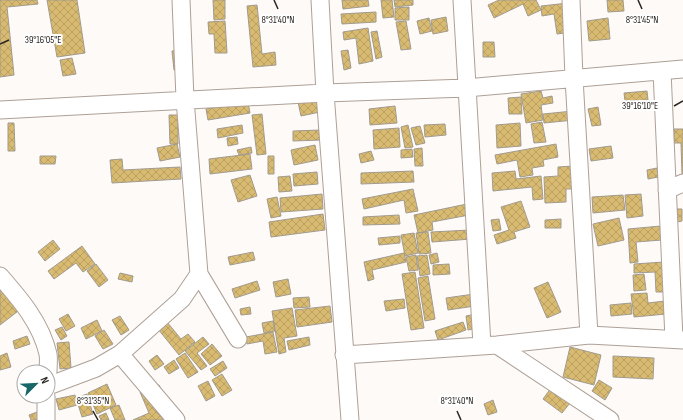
<svg xmlns="http://www.w3.org/2000/svg" width="683" height="420" viewBox="0 0 683 420" font-family="'Sofia Sans Condensed',sans-serif">
<defs>
<pattern id="building-cross-hatch" width="8" height="8" patternUnits="userSpaceOnUse"><rect width="8" height="8" fill="#d9ba71"/><path d="M0 0l8 8M0 8l8-8" fill="none" stroke="#baa062"/></pattern>
</defs>
<rect width="100%" height="100%" fill="#fdfaf8"/>
<path fill="url(#building-cross-hatch)" stroke="#a19b8e" d="M0,0H37L38,4L7,7L14,75L0,77Z
M47,0H77L85,53L57,57Z
M213,0H225V19L214,20Z
M342,0H368L369,6L343,9Z
M381,0H392L394,17L383,18Z
M394,0H413V5L395,7Z
M499,0H536L541,10L528,16L523,4L494,18L488,5Z
M607,0H623L624,11L608,12Z
M568,3L572,32L557,34L554,14L542,16L541,6Z
M257,5L262,54L275,52L276,65L253,67L247,6Z
M409,7V20H395V8Z
M376,12V22L342,24L341,14Z
M446,17L448,31L433,34L431,20Z
M429,18L432,31L420,34L417,21Z
M608,18L610,39L589,41L587,21Z
M225,21L227,53H215L214,34H209L208,22Z
M406,21L411,49L401,50L396,22Z
M368,28L373,61L359,64L356,38L344,40L343,32Z
M377,31L382,57L376,59L371,32Z
M483,42H494L495,57H483Z
M182,49L185,69L174,70L172,51Z
M348,50L351,68L344,70L341,51Z
M72,58L76,74L63,76L60,60Z
M541,91L543,98L552,96L553,103L541,105L543,120L526,123L521,94Z
M647,91L648,100L625,101L624,93Z
M521,97L522,114H509L508,98Z
M317,99L320,112L301,116L298,102Z
M248,102L250,113L208,120L206,109Z
M395,106L397,123L370,125L369,109Z
M598,107L601,125L592,126L588,109Z
M573,111L574,120L544,123L543,114Z
M262,114L266,154L257,155L252,115Z
M169,115H178V144H170Z
M542,122L546,142L534,143L531,124Z
M8,123H14L15,151H8Z
M520,123L521,146L497,148L496,125Z
M445,124L446,135L425,137L424,125Z
M242,125L243,133L218,138L217,129Z
M408,125L413,147L405,148L401,127Z
M420,126L425,143L416,145L411,128Z
M399,128L400,147L374,149L373,130Z
M674,129H683V174H682L681,143H674Z
M320,130L321,140L293,141V131Z
M237,137L238,144L228,146L227,138Z
M177,144L180,157L160,161L157,148Z
M556,144L558,157L543,160L544,166L532,168L533,175L520,177L517,160L497,164L495,155Z
M315,145L318,160L294,165L291,150Z
M611,146L613,158L591,161L589,149Z
M251,147L252,153L239,155L237,150Z
M422,148L423,166H415L414,149Z
M412,149L413,157L401,158V150Z
M371,151L374,160L361,163L359,154Z
M250,154L252,169L210,174L209,159Z
M40,156H56L55,164H40Z
M268,156H274V174H268Z
M122,159L123,170L180,167L181,179L112,183L110,160Z
M573,166L574,189H566V202L545,203L544,177L558,176V167Z
M657,168L658,177L648,179L647,170Z
M413,171L414,182L361,184V173Z
M515,171L516,179L541,176L543,199L533,200L532,187L493,191L492,173Z
M317,172L318,184L294,186L293,174Z
M250,175L257,196L238,202L231,180Z
M290,176L292,191L279,192L278,177Z
M413,189L418,211L406,213L404,200L364,209L362,199Z
M322,194L323,209L281,212L280,198Z
M641,194L643,216L627,218L625,195Z
M623,195L625,210L593,213L592,197Z
M277,197L281,216L271,218L267,199Z
M521,201L530,227L514,232L516,238L497,244L494,235L509,230L501,207Z
M467,204L469,215L432,222L433,230L418,233L414,215Z
M676,209H682V221L677,222Z
M323,214L325,230L271,237L269,222Z
M399,215L400,224L363,225V217Z
M619,218L624,240L598,246L593,224Z
M499,219L501,230L493,231L491,220Z
M561,219V228H545V220Z
M661,226L662,240L636,242L638,262L630,263L628,229Z
M470,230L471,239L432,242L431,232Z
M428,232L431,253L419,254L416,233Z
M414,233L418,253L405,256L401,235Z
M400,236V243L379,245L378,238Z
M53,240L60,249L45,261L38,252Z
M82,246L95,264L83,272L76,263L54,279L48,271Z
M253,252L255,260L230,265L228,257Z
M404,253L406,262L372,270L374,279L368,281L364,262Z
M437,253L439,262L431,264L429,255Z
M416,255L418,270L409,271L406,257Z
M427,255L430,274L420,276L417,256Z
M664,262L666,292H656L655,272L634,273V264Z
M96,264L108,280L99,287L87,271Z
M449,264L450,274L433,275V265Z
M415,272L424,328L411,330L402,274Z
M120,273L133,276L132,282L118,279Z
M644,274L646,290L634,291L633,275Z
M428,276L435,319L425,321L418,278Z
M288,279L291,294L276,297L273,282Z
M0,281L22,308L0,325Z
M257,281L260,290L235,298L232,289Z
M548,282L561,312L547,318L534,288Z
M647,293L648,303L665,301L666,314L634,317L631,294Z
M474,294L475,306L448,310L446,298Z
M309,297L310,307L294,308L293,298Z
M404,299L405,308L386,311L384,301Z
M631,303L632,314L611,316L610,305Z
M330,306L332,322L297,327L295,310Z
M250,307L251,314L241,315L240,309Z
M292,308L297,336L284,338L286,352L279,354L272,311Z
M68,314L75,326L66,331L59,319Z
M476,314L478,328L468,330L466,316Z
M120,316L129,330L121,335L112,320Z
M97,320L102,331L86,339L81,328Z
M273,321L275,331L264,333L262,323Z
M167,322L181,339L188,334L195,342L179,355L158,329Z
M463,322L466,330L438,340L435,331Z
M62,327L67,336L61,340L55,330Z
M104,330L113,344L103,349L95,336Z
M273,332L277,352L265,354L263,341L247,344L246,337Z
M27,336L30,344L15,349L13,341Z
M203,337L209,344L197,353L207,366L201,370L185,351Z
M309,337L310,345L289,350L287,341Z
M69,342L71,368L60,369L57,343Z
M212,344L222,356L210,365L201,354Z
M570,347L601,355L594,385L563,377Z
M7,353L11,367L0,370V356Z
M185,353L198,372L188,378L176,359Z
M157,355L164,364L155,370L149,361Z
M613,356L654,358L653,379L613,377Z
M174,360L179,368L169,374L164,367Z
M223,361L227,368L215,376L210,369Z
M222,374L232,390L222,396L212,380Z
M599,380L612,388L605,400L592,391Z
M208,381L215,396L206,401L198,386Z
M107,384L116,405L97,414L88,393Z
M159,385L172,415L161,420H133L149,413L140,392Z
M551,388L570,403L562,413L543,399Z
M87,394L93,414L82,417L76,398Z
M75,395L77,405L59,410L56,399Z
M493,400L497,412L488,415L484,404Z
M119,405L125,420H115L110,408Z
M40,411L43,420H31L29,415Z
M106,413L109,420H101L99,416Z"/>
<g fill="none" stroke-linecap="round" stroke-linejoin="round">
<defs>
<path id="minor" d="M320,0L325,93L350,420
M462,0L482,345
M571,0L574,78L589,335
M662,71L674,339
M0,110L325,93L466,88L683,69
M667,190L683,183
M199,274L238,339
M0,276C20,299 41,323 48,354C49,359 48,366 48,372
M497,345L610,420
M120,354L176,420
M344,355L497,345L589,335L683,340
M48,386L96,368L120,354L182,299L199,274L185,99L181,0
M46,420V396"/>
</defs>
<use href="#minor" stroke="#ada096" stroke-width="19"/>
<use href="#minor" stroke="#fff" stroke-width="17"/>
</g>
<path fill="none" stroke="#292521" stroke-width="1.5" d="M274,0L278,9M638,0L642,9M0,44L9,40M674,106L683,101M93,411L98,420M457,411L461,420"/>
<g font-size="10" text-anchor="middle" fill="#292521" stroke="#fff" stroke-width="4" stroke-linejoin="round" paint-order="stroke">
<text x="278" y="23">8°31'40"N</text>
<text x="642" y="23">8°31'45"N</text>
<text x="43" y="43">39°16'05"E</text>
<text x="640" y="109">39°16'10"E</text>
<text x="93" y="404">8°31'35"N</text>
<text x="457" y="404">8°31'40"N</text>
</g>
<g transform="translate(36 384) rotate(66)"><circle r="19" fill="#ffffff" stroke="#a9a8a6"/>
<path d="M0-3L7 15L0 10L-7 15Z" fill="#186667"/>
<text y="-6" font-size="11" font-weight="bold" text-anchor="middle" fill="#292521">N</text>
</g>
</svg>
